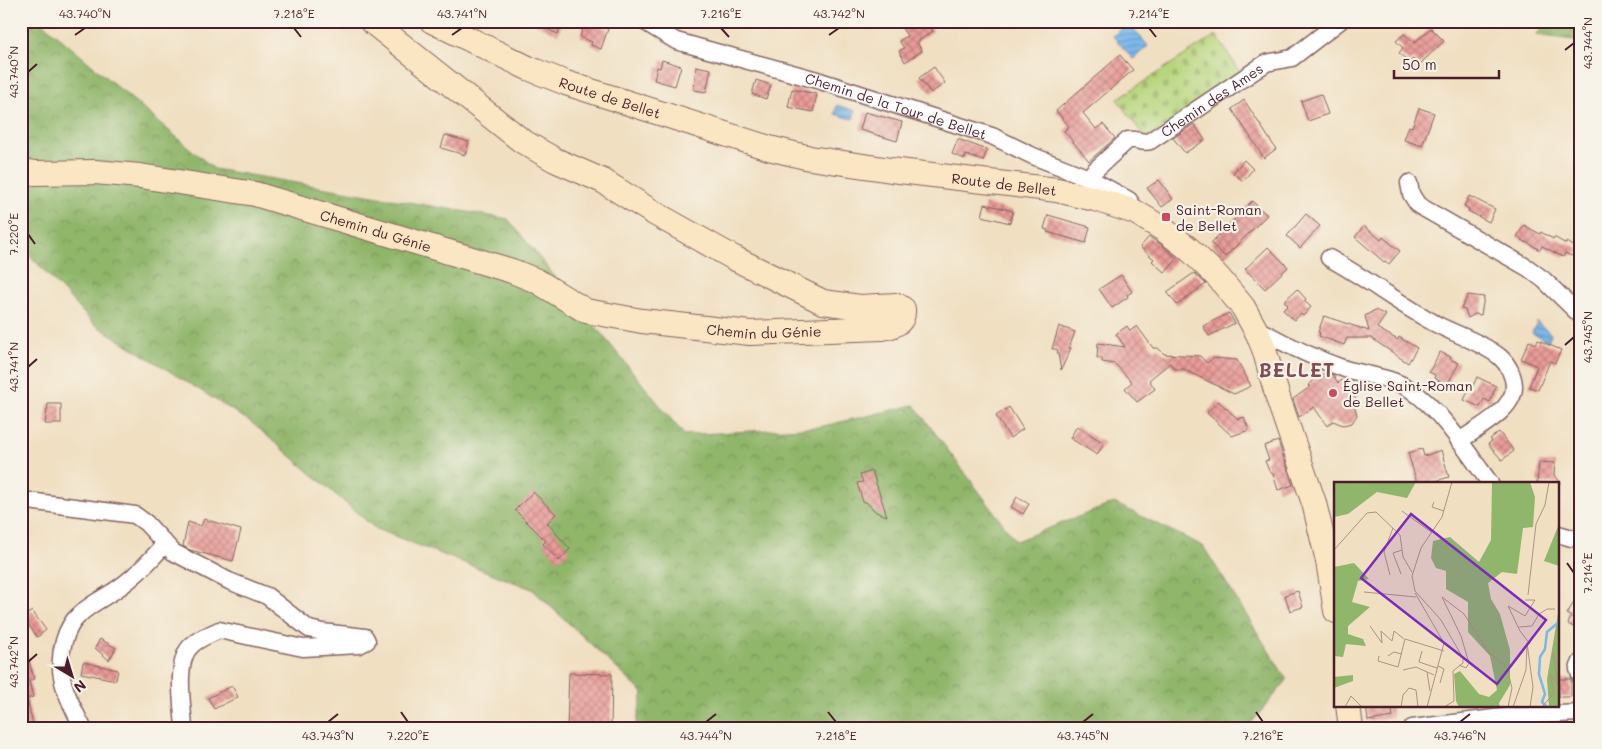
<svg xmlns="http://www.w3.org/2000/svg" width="1602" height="749" viewBox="0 0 1602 749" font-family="Mali,sans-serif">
<defs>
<pattern id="forest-crowns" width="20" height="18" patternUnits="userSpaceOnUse" patternTransform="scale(1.25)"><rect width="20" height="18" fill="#90b66b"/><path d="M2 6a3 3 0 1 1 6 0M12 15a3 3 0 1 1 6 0" fill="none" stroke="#789358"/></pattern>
<pattern id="cemetery-stones" width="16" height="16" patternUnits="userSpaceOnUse" patternTransform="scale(1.25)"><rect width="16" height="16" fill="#b6d57b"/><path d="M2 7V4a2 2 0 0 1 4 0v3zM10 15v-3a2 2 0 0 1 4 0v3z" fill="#9eb66a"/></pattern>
<pattern id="water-rules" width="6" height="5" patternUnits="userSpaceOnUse" patternTransform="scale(1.25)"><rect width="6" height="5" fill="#78b8ec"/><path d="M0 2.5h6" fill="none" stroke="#6495bf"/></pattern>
<pattern id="building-cross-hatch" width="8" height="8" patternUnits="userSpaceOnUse" patternTransform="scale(1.25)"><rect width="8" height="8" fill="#e99c99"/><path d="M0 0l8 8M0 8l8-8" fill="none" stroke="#bf7f7d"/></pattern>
</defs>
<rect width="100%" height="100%" fill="#f7f3e8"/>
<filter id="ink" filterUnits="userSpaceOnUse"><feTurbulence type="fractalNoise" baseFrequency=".02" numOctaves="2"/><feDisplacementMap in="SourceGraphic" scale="10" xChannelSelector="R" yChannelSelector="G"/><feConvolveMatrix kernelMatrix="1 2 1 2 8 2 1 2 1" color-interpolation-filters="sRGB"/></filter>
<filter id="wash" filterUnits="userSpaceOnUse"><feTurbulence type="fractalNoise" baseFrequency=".0096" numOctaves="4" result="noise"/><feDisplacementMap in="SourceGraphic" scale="20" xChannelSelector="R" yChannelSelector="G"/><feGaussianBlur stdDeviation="1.12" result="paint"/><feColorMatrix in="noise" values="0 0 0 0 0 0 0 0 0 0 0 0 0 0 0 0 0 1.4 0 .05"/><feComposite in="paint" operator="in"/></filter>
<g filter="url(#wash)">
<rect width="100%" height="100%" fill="#f0dfc1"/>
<path fill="url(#forest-crowns)" stroke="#6d6a4b" d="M21,21H40L214,169L508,219L684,435L819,427L914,405L1016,541L1114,503L1203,546L1287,680L1247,728H635L643,693L532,589L376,529L251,422L94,324L21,246Z
M1549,21H1581V41L1536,35Z"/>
<path fill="url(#cemetery-stones)" stroke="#807a53" d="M1216,35L1242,75L1146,139L1117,99Z"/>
<path fill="url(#water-rules)" stroke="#616c8c" d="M1128,22L1148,46L1133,59L1113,36Z
M837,105L855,111L853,119L835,114Z
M1537,322L1551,334L1548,341L1532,333Z"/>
<g id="blocks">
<path fill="url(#building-cross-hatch)" d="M529,21H563L558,34Z
M585,21H598L597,25L608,29L601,49L591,45L592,42L580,37Z
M914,21H927L933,31L917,42L922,51L905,62L899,51L904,48L899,41L907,36L902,28Z
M1431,28L1444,41L1419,65L1413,59L1409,62L1399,53L1403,48L1396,41L1404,34L1414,43Z
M1120,55L1133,70L1083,113L1096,129L1103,124L1115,138L1089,161L1064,131L1069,126L1056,111Z
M662,60L681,66L675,86L654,80L657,67L660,68Z
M696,66L711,69L706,92L694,90Z
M934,67L945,83L931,93L919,78Z
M756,80L771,85L766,99L752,94Z
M792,89L817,94L813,112L788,107Z
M1321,94L1328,114L1308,121L1301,101Z
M1244,100L1276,149L1264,158L1232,109Z
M1419,108L1434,113L1422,146L1404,140L1409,126L1412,127Z
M865,112L902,122L897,141L860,130Z
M1194,124L1205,140L1185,153L1173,138Z
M445,135L469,142L465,155L441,148Z
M958,139L987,150L983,161L966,155L965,159L952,154Z
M1244,160L1253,169L1243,181L1233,173Z
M1159,180L1173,199L1162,207L1147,188Z
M1469,196L1495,209L1489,222L1468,211L1469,209L1464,206Z
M1252,201L1267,215L1225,257L1211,243Z
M985,204L1013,211L1010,223L982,216Z
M1306,214L1320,226L1300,248L1287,236Z
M1048,215L1090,227L1086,243L1047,232L1048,230L1044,229Z
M1524,225L1540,234L1541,232L1553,239L1554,237L1566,244L1567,242L1580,250L1571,256L1565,253L1563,257L1542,246L1540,250L1517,237Z
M1364,226L1381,240L1383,237L1400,251L1389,264L1385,261L1384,262L1355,237Z
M1149,237L1162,245L1177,259L1165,273L1152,261L1154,259L1140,247Z
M1268,247L1288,267L1265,289L1245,269Z
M1194,273L1206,284L1177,305L1167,292Z
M1121,275L1132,292L1127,295L1128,297L1112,308L1099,289Z
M1297,289L1306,299L1304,301L1311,307L1303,316L1301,314L1294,320L1283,310L1288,305L1284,301Z
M1468,295L1484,297L1481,315L1475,314L1468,318L1465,310L1461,309Z
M1375,310L1386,315L1377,328L1398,340L1399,337L1417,348L1408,363L1371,338H1347L1344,345L1319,336L1320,333L1318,332L1324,316L1369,331L1365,316Z
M1229,313L1235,323L1209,336L1203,326Z
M1059,326L1075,332L1069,348H1071L1061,370L1057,349H1052Z
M1127,326L1130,331L1137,326L1153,348H1158L1164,354L1200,356L1207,363L1213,358L1237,360L1251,386L1234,394L1183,369H1175L1170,363L1149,380L1155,389L1137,402L1125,388L1132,382L1115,364L1102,362V358H1097L1098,343L1125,347L1116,334Z
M1538,340L1561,350L1555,363L1550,361L1538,390L1529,387L1537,366L1521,359L1529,341L1536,344Z
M1440,352L1451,357L1450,359L1459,363L1447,385L1434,378L1435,375L1429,372Z
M1326,372L1333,375L1338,383L1342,380L1356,399L1353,401L1357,415L1352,423L1343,425L1333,421L1327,426L1314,407L1299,417L1293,399L1310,387L1308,385Z
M1477,377L1496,386L1490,402L1484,399L1480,407L1464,400L1470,387L1472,388Z
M1218,401L1238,419L1244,417L1249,430L1232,436L1207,413Z
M48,404H61V424H45Z
M1009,407L1023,429L1010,438L996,416Z
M1077,426L1104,443L1097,455L1070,438Z
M1499,432L1514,451L1502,460L1488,444L1492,441L1490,439Z
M1278,441L1293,485L1278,490L1273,474L1269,471L1265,461L1269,460L1264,446Z
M1422,449L1424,456L1441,450L1449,477L1429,483H1417L1408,453Z
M1539,462L1555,463L1554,475L1561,483H1537Z
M872,471L887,516L876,512L866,502H863L857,483L863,482L860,475Z
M533,492L556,514L547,523L570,549L559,561L543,544L546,541L515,510Z
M1017,497L1029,504L1023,514L1011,507Z
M204,519L241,530L233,561L190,550L183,546L188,522L201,526Z
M1581,590V631L1568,624L1571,617L1567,614Z
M1298,591L1303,607L1290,611L1285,595Z
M32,611L46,630L37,637L23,617Z
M100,639L116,648L109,660L95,648Z
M21,647H25L34,679L29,681L33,697L27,699L34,728H23L21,722Z
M83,662L118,670L116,680L81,673Z
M569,673L612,674L611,728H567Z
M1558,679H1571V697H1558Z
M232,686L238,697L214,709L208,698Z
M1366,705H1391L1393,717L1368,721Z"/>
</g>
</g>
<g filter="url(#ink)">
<use href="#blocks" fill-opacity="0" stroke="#846260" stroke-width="1"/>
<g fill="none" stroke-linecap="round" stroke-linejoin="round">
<defs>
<g id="street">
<path id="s1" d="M643,21L676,41L817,80L992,136L1033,156L1089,178L1129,200L1134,208"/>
<path id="s2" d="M1089,178L1094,171L1128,140C1136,138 1142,144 1150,141L1266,63L1292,58L1340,21"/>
<path d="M1409,183L1411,194L1418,205L1528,268L1544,280L1581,316"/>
<path d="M1329,258C1366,278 1399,304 1436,324C1457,335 1481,342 1500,357C1508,364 1514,376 1514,387C1514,410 1476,429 1459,441"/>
<path d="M1258,334L1265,333C1291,347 1317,359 1345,369C1366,375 1392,377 1411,390C1441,410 1468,453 1490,483"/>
<path d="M21,500L135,515L146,523L173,552L229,581L267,596L309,629L322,632L365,637L367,641L359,645L303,648L219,630C211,634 199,638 192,645C174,660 183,707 184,728"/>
<path d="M1558,534L1572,538L1581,539"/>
<path d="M1581,662L1578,669L1581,678"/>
<path d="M83,728C68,698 54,675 64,641C67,631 71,622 79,615C90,604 104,598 117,589C135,577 150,561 164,545"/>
<path d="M1412,728L1511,716L1581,713"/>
</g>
<g id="secondary">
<path id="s3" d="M432,21L528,68L566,83L769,148L810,158L891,170L1057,190L1095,199L1135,212L1163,229L1189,249L1218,277L1243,307L1258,334L1264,349L1278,398L1314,503L1328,561L1336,611"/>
<path id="s4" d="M21,171L35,173L95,172L140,176L255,194L512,271L537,281L586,311L642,321L750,333L883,328C895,326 904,322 903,309L897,305L860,307L823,302L734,258L654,213L603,181L555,160L522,141L371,21"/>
<path d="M1348,705L1351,728"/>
</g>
</defs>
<use href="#street" stroke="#846260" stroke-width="19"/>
<use href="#secondary" stroke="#846260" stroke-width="26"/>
<use href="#street" stroke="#fff" stroke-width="16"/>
<use href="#secondary" stroke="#fbe6c3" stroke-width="24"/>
</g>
</g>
<path fill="none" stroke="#4a1f2b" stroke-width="2" d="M294,28L301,37M721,28L729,37M1149,28L1156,37M75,35L85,28M452,35L462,28M829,35L839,28M1565,50L1574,43M28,72L37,64M28,234L35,244M1565,345L1574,337M28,367L37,359M1567,563L1574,573M28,662L37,654M401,712L408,722M828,712L836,722M1256,712L1263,722M328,722L338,714M706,722L716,714M1083,722L1093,714M1460,722L1470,714"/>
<g fill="#d1495b" stroke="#f7f3e8" stroke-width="2">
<rect x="1161" y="212" width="10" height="10" rx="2.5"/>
<circle cx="1333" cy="393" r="5"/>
</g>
<g text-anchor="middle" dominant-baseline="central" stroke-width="4.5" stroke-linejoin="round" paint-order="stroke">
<g font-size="14" fill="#4a1f2b" stroke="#f7f3e8">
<text stroke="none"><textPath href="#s3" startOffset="194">Route de Bellet</textPath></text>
<text stroke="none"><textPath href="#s2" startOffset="151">Chemin des Ames</textPath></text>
<text stroke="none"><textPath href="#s1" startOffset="268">Chemin de la Tour de Bellet</textPath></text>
<text stroke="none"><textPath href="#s3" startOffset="599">Route de Bellet</textPath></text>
<text stroke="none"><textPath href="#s4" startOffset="362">Chemin du Génie</textPath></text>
<text stroke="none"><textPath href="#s4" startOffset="768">Chemin du Génie</textPath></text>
</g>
<g font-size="14" fill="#4a1f2b" stroke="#f7f3e8" text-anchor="start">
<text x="1176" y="209">Saint-Roman<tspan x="1176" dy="16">de Bellet</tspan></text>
<text x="1343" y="385">Église Saint-Roman<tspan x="1343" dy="16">de Bellet</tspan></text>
</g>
<g font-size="19" font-weight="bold" letter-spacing="1" fill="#824b52" stroke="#f7f3e8">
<text x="1297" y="369">BELLET</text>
</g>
</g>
<g transform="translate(1334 482)">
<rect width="225" height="225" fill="#f0dfc1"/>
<path d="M0,0H82L73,16L43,10L14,32L0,35ZM158,0H196L201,15L199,45L189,46L183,92L168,90L154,101L157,117L166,132L176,168V203L165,221L166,225H125L122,219L120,192L126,189L145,212L155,215L163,208L156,174L134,150V120L112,107V89L102,86L97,76L99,59L116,55L145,80L157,58ZM225,42V84L210,79ZM20,81L35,97L24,99L18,120L36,125L14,144V152L29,157L32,164L12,162L9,175L0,174V85ZM225,126V225H215L213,197ZM19,193V199L0,206V195Z" fill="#90b66b"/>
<path fill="none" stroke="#78b8ec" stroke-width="2.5" d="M213,225L208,220L211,212L205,192L206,175L211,167L213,150L225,140"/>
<path fill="none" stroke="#ae9285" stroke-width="1" d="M100,20L98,25L110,29M68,29L97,50M0,68L33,31L42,30L66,53L69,75L78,90M67,92L59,71L68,68M56,93L50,70L59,46M30,110L82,115M81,111L110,161L93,225M194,113L202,42L211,23L215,0M191,118H201L191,134L174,124L186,149L196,162M36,144L48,161L47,149L58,159L60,149L70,157M185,145L198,144L205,132L213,127H221M88,169L85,180L103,186M45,174L44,179L64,185L71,157L110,169M54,174L60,170L68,172M125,183L132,186L135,181L127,154L108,115L130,132L154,169L173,186L178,206L174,225M104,184L110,187L106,201M69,188L82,185L100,193M93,190L96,209M11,225L17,214L28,225M67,225L69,213L75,206L82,208L84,225M110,225L120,219L119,189L129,181V176L107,138L81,109L78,94L87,66L108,35L118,0M179,225L192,188L193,161L199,205L196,225M208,225L220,211L216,192L224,204L219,171L225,187"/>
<path fill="#7b2cbf" fill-opacity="0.15" stroke="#7b2cbf" stroke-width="2.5" d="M77,32L212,138L163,202L27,96Z"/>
<rect width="225" height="225" fill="none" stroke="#4a1f2b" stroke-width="2.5"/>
</g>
<rect width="1602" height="749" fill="none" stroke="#f7f3e8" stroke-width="55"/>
<g transform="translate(72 676) rotate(142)" stroke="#f7f3e8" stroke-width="4" paint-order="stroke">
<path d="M0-4L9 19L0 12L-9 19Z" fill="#4a1f2b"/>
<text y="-8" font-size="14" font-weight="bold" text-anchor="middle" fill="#4a1f2b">N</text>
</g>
<path d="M1394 70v8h105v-8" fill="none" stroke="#4a1f2b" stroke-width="2.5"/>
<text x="1402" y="70" font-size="15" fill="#4a1f2b" stroke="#f7f3e8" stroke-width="4" paint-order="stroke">50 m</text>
<rect x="28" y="28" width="1546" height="694" fill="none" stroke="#4a1f2b" stroke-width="2"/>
<g font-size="12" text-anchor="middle" fill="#4a1f2b">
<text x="85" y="18">43.740°N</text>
<text x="294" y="18">7.218°E</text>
<text x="462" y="18">43.741°N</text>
<text x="721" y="18">7.216°E</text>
<text x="839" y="18">43.742°N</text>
<text x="1149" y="18">7.214°E</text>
<text transform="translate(1588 43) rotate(-90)" y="4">43.744°N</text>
<text transform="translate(14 72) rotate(-90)" y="4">43.740°N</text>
<text transform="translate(14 234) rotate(-90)" y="4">7.220°E</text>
<text transform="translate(1588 337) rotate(-90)" y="4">43.745°N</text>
<text transform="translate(14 367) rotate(-90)" y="4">43.741°N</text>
<text transform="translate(1588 573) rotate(-90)" y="4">7.214°E</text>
<text transform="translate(14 662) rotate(-90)" y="4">43.742°N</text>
<text x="328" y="740">43.743°N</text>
<text x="408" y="740">7.220°E</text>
<text x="706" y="740">43.744°N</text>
<text x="836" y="740">7.218°E</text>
<text x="1083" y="740">43.745°N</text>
<text x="1263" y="740">7.216°E</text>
<text x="1460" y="740">43.746°N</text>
</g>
</svg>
